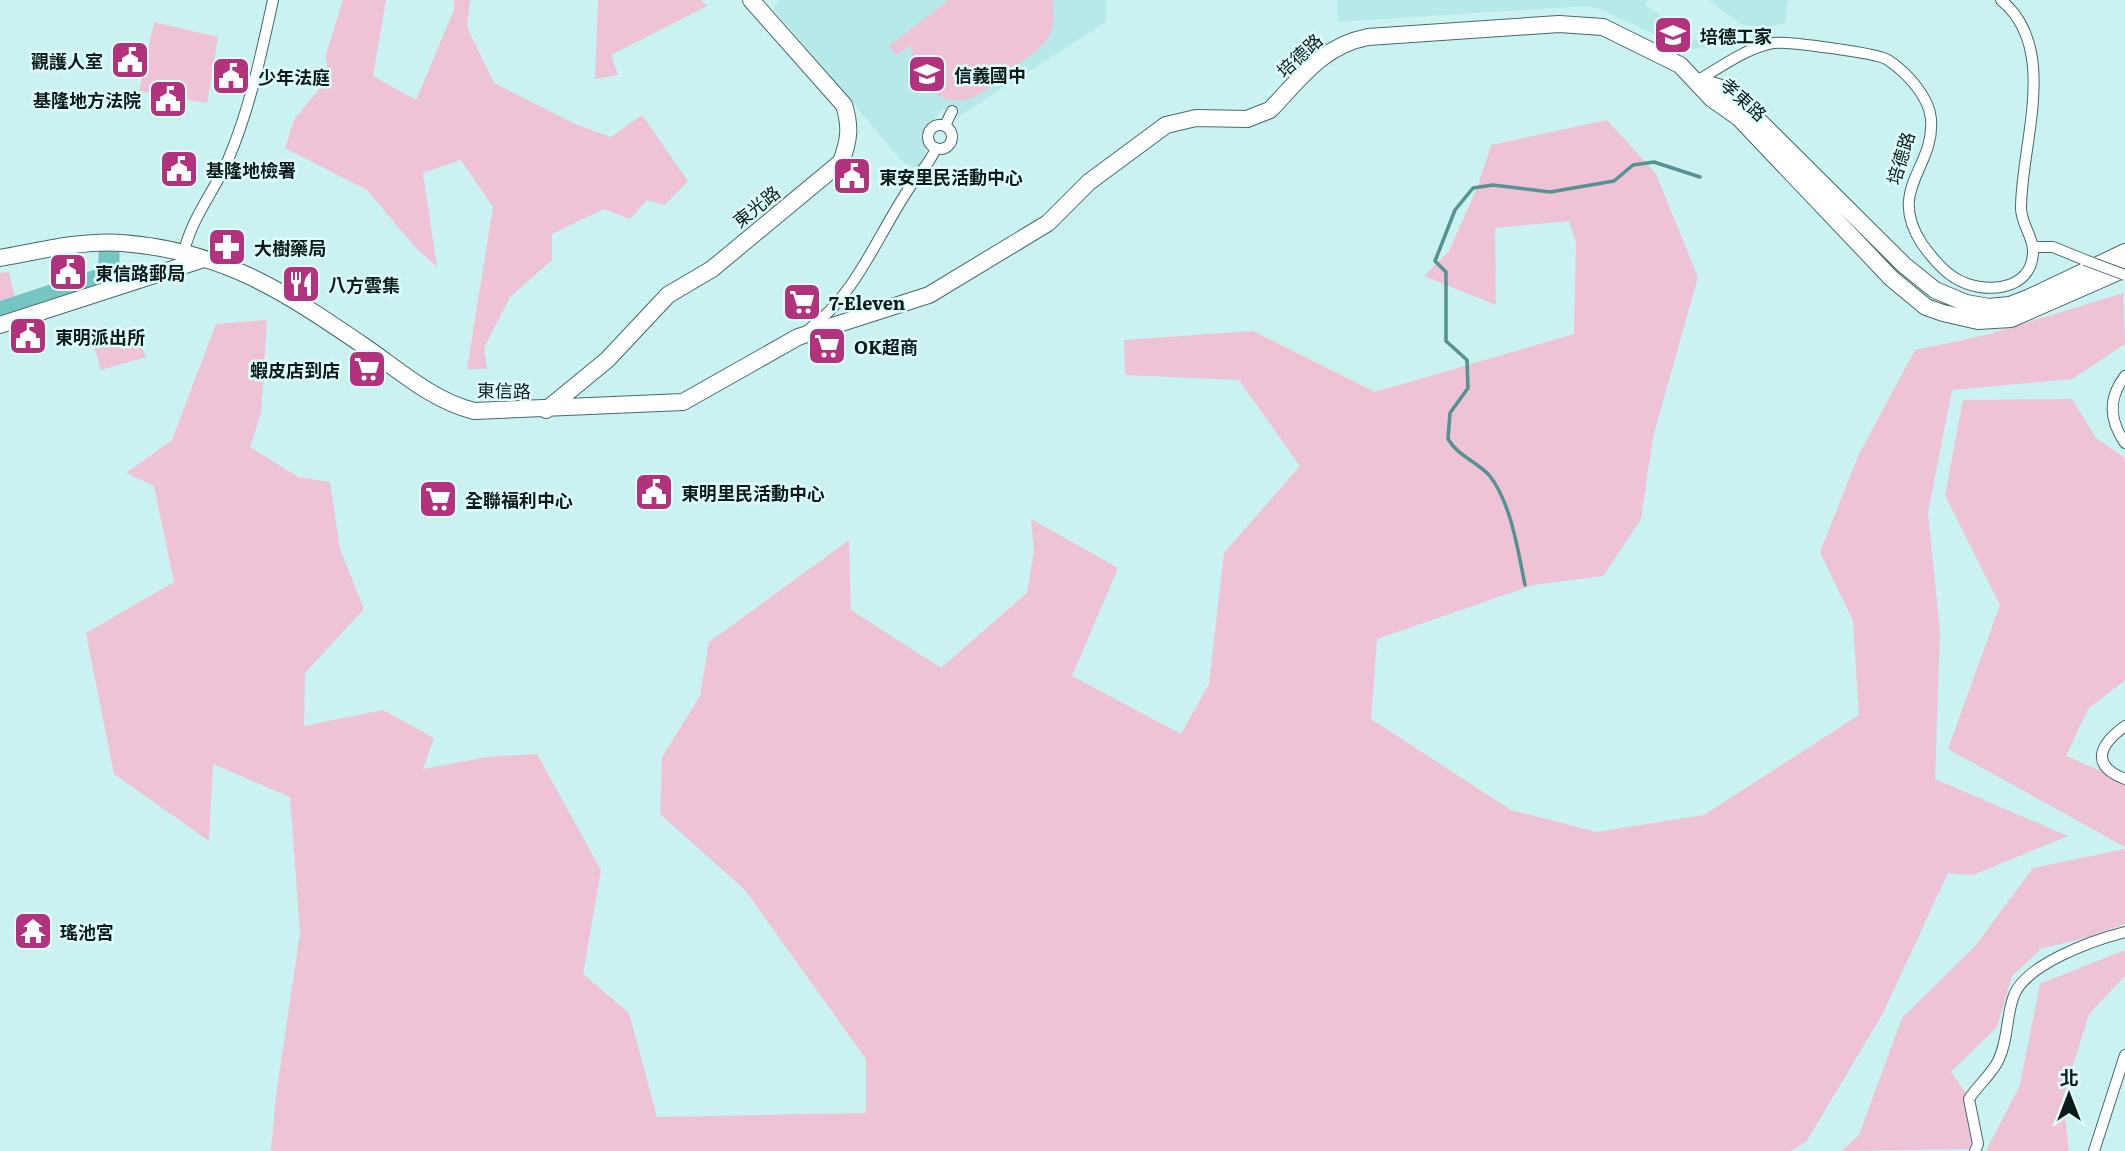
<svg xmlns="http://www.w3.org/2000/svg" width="2125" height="1151" viewBox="0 0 2125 1151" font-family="Literata,'Noto Sans TC',serif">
<rect width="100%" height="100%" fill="#c9f2f1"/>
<path fill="#b6e9e7" d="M779,0H1106V22L958,117L943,109L924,130L926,161L920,171L902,161L773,9Z
M1337,0H1648L1645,5L1708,48L1687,49L1600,9L1586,6L1338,22Z
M1708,0H1788L1785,23L1765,28L1741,24Z"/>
<path fill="#eec3d6" d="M343,0H386L373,76L416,100L454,10V0H470L467,27L494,83L575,124L611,137L642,115L688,181L665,205L647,200L630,219L604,209L552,234V260L510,297L484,348L487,369H467L493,207L461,160L423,173L437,267L415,247L367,190L285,148L294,120L328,78L326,54Z
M598,0H701L707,6L611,55L618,75L595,79Z
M949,0H1052C1055,14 1054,29 1046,41C1039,51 1026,58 1017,65C1004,75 992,88 978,95C940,114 913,80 911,45L896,55L889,46Z
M154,22L218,37L207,103L139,91Z
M1607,120L1656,174L1698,277L1653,437L1641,519L1603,576L1533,585L1377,639L1371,719L1511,810L1597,832L1704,815L1859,715L1853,621L1820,552L1858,456L1915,350L1986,335L2123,293L2125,344L2072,379L1952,390L1928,512L1940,631L1935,779L2068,836L1973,875L1948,873L1882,1015L1806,1142L1790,1151H271L276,1096L300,933L290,797L213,764L209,841L114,774L86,633L174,582L154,486L126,473L172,440L216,324L267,320L261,413L250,447L298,477L330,482L340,549L364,609L305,673L304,726L383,710L434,738L423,769L487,757L537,754L601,870L583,974L629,1013L657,1117L866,1113V1059L745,890L660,814L662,757L700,696L709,642L849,540L851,610L941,668L1027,593L1034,551L1031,519L1118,568L1072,676L1181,734L1209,684L1224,553L1300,466L1239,380L1125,375L1124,340L1253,331L1375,392L1574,334L1576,242L1569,221L1495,228L1496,305L1424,276L1449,251L1478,186L1491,145Z
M9,272L15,299L0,302V273Z
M134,328L146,357L101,370L93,343Z
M2072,399L2096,438L2125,458V680L2088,709L2066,756L2125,781V847L1948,749L2000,605L1945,495L1963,400Z
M2125,849V924L2082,939L2042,948L2012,976L1997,1027L1951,1072L1973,1103V1149L1841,1151L1859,1135L1902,1018L1976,945L2033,868Z
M2125,950V976L2089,1014L2063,1098L2069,1151H1986L2020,1085L2040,984Z"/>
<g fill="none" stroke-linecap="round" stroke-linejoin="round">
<path stroke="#559290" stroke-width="3.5" d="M1525,585C1518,551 1511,502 1489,475C1476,461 1458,456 1448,439L1450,413L1468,388L1467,360L1446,341V272L1435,261L1455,210L1473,188L1493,185L1550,192L1614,181L1633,165L1654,162L1700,177"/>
<path stroke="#75c5c2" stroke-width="21" d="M0,312L103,278L109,272V253"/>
<defs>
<path id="street" d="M1697,81C1721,67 1746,48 1773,43C1786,41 1878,53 1888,60C1906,72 1929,96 1931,119C1935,169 1886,188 1922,244C1930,255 1943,271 1955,278C1982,295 2032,292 2033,252C2034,238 2021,224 2021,208C2021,144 2060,48 2001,0
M928 137a12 12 0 1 1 24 0a12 12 0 1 1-24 0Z
M945,126L952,111
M2034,247H2053L2085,260
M183,257C189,221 214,192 228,160C250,108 261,55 273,0
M808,330C858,293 878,233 912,184C921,171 930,163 936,148
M2125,376C2108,398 2109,420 2125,443
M2125,726C2100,744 2089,765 2125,779
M1975,1151L1978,1144L1969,1099C1977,1086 1991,1075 1998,1061C2008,1041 2006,1019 2013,998C2023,965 2093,940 2125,932
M2094,1151L2125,1055"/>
<path id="secondary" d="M1697,81L1728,90L1904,265L1935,290L1966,303L1989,307L2010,305L2028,298L2125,252
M0,258C39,251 82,240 122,243C224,251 283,291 364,346C399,370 433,401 474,411L683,402L798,337L929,295L1048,223L1089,182L1166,125L1196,118L1247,119L1270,110C1301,78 1322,46 1368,37L1559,24L1603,27L1680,65L1712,99L1739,118L1891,278L1926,307L1943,313L1978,321L2011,319L2125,269
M0,325L204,259
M546,410L607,360L668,295L712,269L841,162C849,141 851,127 844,105L751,0"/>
</defs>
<use href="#street" stroke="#456b6a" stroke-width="12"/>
<use href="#secondary" stroke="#456b6a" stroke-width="18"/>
<use href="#street" stroke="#fff" stroke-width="10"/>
<use href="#secondary" stroke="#fff" stroke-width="16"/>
<defs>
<path id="street-bridge" d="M2085,260L2125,275"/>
</defs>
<use href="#street-bridge" stroke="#456b6a" stroke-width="12" stroke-linecap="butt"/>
<use href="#street-bridge" stroke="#fff" stroke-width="10"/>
</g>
<defs>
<symbol id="school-square" viewBox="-11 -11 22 22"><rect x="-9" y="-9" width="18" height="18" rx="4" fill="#b3327d" stroke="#ddfefc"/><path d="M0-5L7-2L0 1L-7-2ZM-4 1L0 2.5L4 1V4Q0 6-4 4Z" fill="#fff"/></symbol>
<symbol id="civic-square" viewBox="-11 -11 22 22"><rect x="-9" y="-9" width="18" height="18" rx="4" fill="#b3327d" stroke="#ddfefc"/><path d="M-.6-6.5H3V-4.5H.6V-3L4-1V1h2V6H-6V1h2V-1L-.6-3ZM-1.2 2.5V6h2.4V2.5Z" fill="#fff"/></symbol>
<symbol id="pharmacy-square" viewBox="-11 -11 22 22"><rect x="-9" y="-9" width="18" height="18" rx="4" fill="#b3327d" stroke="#ddfefc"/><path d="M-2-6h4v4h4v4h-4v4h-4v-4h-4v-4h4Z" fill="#fff"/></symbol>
<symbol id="restaurant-square" viewBox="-11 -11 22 22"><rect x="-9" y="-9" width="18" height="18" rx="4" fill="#b3327d" stroke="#ddfefc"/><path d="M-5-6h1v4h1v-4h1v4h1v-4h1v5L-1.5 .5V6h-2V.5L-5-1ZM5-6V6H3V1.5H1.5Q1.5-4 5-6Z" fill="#fff"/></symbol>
<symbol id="supermarket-square" viewBox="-11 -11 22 22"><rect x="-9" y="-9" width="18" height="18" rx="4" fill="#b3327d" stroke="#ddfefc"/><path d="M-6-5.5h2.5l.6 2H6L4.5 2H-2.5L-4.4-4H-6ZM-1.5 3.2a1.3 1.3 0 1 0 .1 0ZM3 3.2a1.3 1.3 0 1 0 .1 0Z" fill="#fff"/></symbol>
<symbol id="temple-square" viewBox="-11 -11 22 22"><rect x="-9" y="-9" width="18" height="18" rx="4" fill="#b3327d" stroke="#ddfefc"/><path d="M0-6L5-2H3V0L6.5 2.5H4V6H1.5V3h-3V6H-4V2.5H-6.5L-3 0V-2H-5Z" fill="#fff"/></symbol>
</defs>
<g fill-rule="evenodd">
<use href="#school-square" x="1651" y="13" width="44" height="44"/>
<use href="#civic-square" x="108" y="38" width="44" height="44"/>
<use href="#school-square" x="905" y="52" width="44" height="44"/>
<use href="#civic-square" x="209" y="54" width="44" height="44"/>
<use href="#civic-square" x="146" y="77" width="44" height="44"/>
<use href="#civic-square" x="157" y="147" width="44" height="44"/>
<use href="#civic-square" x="830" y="154" width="44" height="44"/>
<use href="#pharmacy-square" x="205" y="225" width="44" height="44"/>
<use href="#civic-square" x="46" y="250" width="44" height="44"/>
<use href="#restaurant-square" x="279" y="262" width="44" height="44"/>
<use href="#supermarket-square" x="780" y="280" width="44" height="44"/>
<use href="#civic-square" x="6" y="314" width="44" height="44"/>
<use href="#supermarket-square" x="805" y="324" width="44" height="44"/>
<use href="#supermarket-square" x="345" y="347" width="44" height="44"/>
<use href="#civic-square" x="632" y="470" width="44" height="44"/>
<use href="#supermarket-square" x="416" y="477" width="44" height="44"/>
<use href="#temple-square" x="11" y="909" width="44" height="44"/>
</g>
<g text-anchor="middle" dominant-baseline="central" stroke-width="5" stroke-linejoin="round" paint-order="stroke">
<g font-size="18" font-weight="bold" fill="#0b1b1a" stroke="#ddfefc" text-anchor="start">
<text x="1700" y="35">培德工家</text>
<text x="103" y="60" text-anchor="end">觀護人室</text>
<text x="954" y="74">信義國中</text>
<text x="258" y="76">少年法庭</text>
<text x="141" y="99" text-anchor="end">基隆地方法院</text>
<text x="206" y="169">基隆地檢署</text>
<text x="879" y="176">東安里民活動中心</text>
<text x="254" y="247">大樹藥局</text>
<text x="95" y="272">東信路郵局</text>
<text x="328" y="284">八方雲集</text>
<text x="829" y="302">7-Eleven</text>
<text x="55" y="336">東明派出所</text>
<text x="854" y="346">OK超商</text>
<text x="340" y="369" text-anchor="end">蝦皮店到店</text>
<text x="681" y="492">東明里民活動中心</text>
<text x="465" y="499">全聯福利中心</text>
<text x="60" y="931">瑤池宮</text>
</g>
<g font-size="18" fill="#0b1b1a" stroke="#ddfefc">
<text transform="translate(1299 55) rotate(-43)">培德路</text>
<text transform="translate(1744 99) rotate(42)">孝東路</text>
<text transform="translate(1900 158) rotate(-73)">培德路</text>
<text transform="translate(756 206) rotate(-39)">東光路</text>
<text transform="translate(504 390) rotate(1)">東信路</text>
</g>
</g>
<g transform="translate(2069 1095)" stroke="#ddfefc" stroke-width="5" paint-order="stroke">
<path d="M0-5L12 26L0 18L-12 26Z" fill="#0b1b1a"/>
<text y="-10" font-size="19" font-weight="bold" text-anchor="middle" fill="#0b1b1a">北</text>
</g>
</svg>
